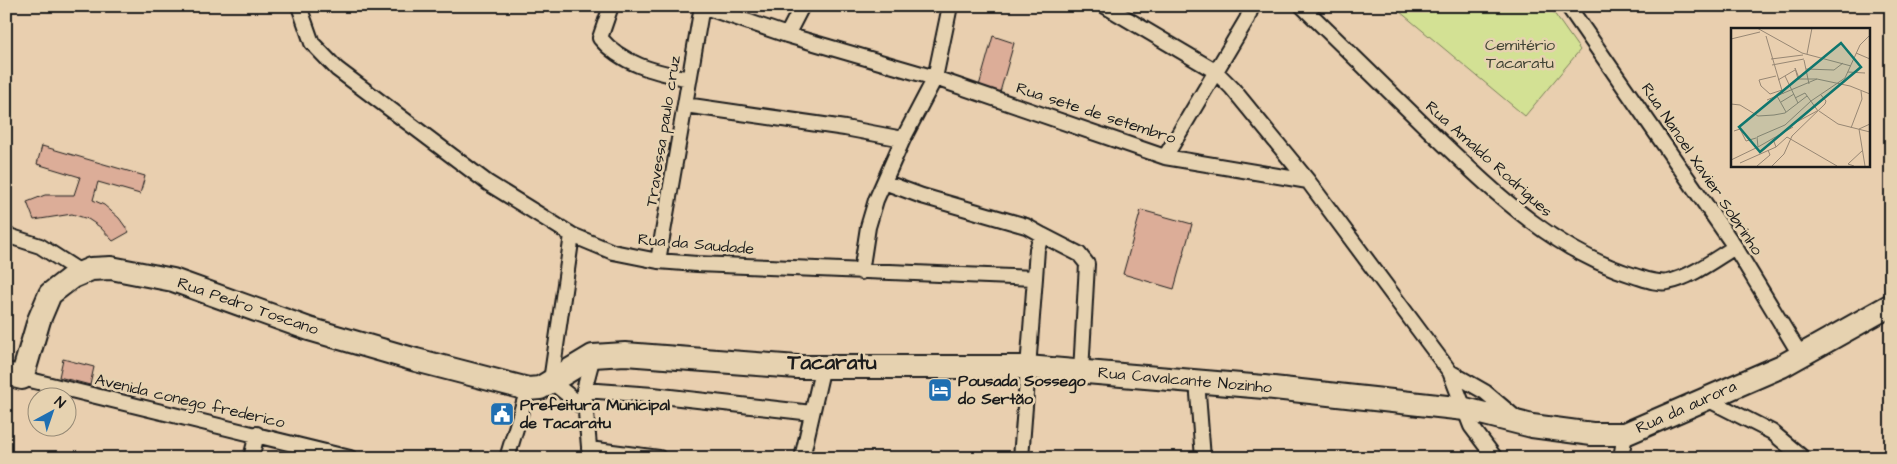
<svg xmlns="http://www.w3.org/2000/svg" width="1897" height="464" viewBox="0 0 1897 464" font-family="'Architects Daughter',sans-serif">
<rect width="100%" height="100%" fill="#e9cfaf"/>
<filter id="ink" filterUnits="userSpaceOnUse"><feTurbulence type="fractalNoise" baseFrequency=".02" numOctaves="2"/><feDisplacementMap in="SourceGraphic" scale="10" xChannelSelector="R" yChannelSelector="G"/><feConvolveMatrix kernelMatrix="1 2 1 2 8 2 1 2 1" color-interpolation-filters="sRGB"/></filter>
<g filter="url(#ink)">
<path fill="#d3e194" stroke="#787e58" d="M1393,6H1516L1518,9L1523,6H1549L1580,50L1525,116Z"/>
<path fill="#dcad98" stroke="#1c1c1c" d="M993,36L1014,43L1000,92L979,86Z
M42,146L145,176L140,194L98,182L93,200L104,205L119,218L129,232L113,241L100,227L88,219L72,214L34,220L27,202L45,195H74L80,177L37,164Z
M1141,210L1192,224L1174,289L1123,274Z
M63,359L94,367L90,385L59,377Z"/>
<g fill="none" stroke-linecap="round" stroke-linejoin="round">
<defs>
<path id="street" d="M299,6L312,43L337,69L488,183L572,235L613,252L658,261L697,264L1035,278
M611,6L600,38C622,65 657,72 689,79
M702,6L787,35L935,78L1165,157L1308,181
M1105,6L1215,71L1232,88L1308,181L1450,372L1471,426L1495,458
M1302,6C1345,48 1387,89 1430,131C1491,189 1552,251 1635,276C1645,279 1657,284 1668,282C1692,277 1715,259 1735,247
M1568,6L1735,247L1801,356
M787,35L802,6
M685,105L845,128L903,139
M1165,157L1247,19L1252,6
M884,182L922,196L1026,226L1042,235L1037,249L1035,278L1021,458
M6,235L40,246L82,273
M572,235L551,381L584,408
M1042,235L1079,254L1087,264L1081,372
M658,261L702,6
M861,272L868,227L876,200L903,139L935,78L950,6
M1450,372L1485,392L1517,419
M22,378L350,458
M1197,381L1203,458
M584,390L653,395L812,413
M1705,398L1772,432L1803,458
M589,449L659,458
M251,458L257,434
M507,458L528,389
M590,458L584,390L593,356
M802,458L823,366
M1621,458L1625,434"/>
<path id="primary" d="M6,374L22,378L39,320L50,294L72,277L91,269L111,268L173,280L309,329L416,360L528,389L540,388L593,356L625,354L797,367H1027L1264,387L1465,409L1532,426L1592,434H1625L1782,366L1891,305"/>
</defs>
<use href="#street" stroke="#1c1c1c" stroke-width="18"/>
<use href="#primary" stroke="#1c1c1c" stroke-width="26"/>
<use href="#street" stroke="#e6d2b0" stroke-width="14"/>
<use href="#primary" stroke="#e6d2b0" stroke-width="22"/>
</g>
</g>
<defs>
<symbol id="hotel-square" viewBox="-11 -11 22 22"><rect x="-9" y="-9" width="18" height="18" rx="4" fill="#1f6fb2" stroke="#e6d2b0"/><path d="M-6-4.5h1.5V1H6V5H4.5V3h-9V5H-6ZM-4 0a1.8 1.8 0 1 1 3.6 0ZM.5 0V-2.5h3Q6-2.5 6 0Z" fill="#fff"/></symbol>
<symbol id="civic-square" viewBox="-11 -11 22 22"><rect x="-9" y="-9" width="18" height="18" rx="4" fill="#1f6fb2" stroke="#e6d2b0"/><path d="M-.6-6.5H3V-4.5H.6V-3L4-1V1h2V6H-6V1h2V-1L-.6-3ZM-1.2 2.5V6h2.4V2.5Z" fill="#fff"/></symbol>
</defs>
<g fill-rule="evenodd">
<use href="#hotel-square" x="926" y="376" width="28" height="28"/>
<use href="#civic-square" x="488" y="400" width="28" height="28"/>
</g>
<g text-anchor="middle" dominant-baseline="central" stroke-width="5" stroke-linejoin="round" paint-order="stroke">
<g font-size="16" fill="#414334" stroke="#e6d2b0">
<text x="1520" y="45">Cemitério<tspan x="1520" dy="18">Tacaratu</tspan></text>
</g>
<g font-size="16" fill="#1c1c1c" stroke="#e6d2b0">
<text transform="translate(1096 113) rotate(18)">Rua sete de setembro</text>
<text transform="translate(663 131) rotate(-81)">Travessa paulo cruz</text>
<text transform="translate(1489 159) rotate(42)">Rua Amaldo Rodrigues</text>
<text transform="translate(1702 169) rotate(56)">Rua Nanoel Xavier Sobrinho</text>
<text transform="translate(696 244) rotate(5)">Rua da Saudade</text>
<text transform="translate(248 306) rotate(19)">Rua Pedro Toscano</text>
<text transform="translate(1185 380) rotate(5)">Rua Cavalcante Nozinho</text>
<text transform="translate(190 401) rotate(13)">Avenida conego frederico</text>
<text transform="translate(1686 407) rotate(-24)">Rua da aurora</text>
</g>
<g font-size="16" font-weight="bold" fill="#1c1c1c" stroke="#e6d2b0" text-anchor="start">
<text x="958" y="381">Pousada Sossego<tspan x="958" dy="18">do Sertão</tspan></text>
<text x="520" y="405">Prefeitura Municipal<tspan x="520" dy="18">de Tacaratu</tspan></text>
</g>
<g font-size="21" font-weight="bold" fill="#1c1c1c" stroke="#e6d2b0">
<text x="832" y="362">Tacaratu</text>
</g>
</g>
<g transform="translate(1731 28)">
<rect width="139" height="139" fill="#e9cfaf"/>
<path fill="none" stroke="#978774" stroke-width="1" d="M26,0L71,25L120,38M35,8L52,66M0,11L29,4M125,25L139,31M76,26L81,0M40,31L72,27M73,32L78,56M41,37L73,31M75,41L103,42L112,35M117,44L134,45M45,48L28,52L30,58L39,66L51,62M54,48L67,75M68,50L64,40L67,51H86L119,58L139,66M47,52L64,42M46,68L55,84M64,70L74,65L87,83M36,72L86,51M50,74L63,66M0,76L9,77L27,88L43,87L54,85L76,68M88,83L107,96L139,104M60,97L86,83M120,100L131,71L130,63M3,103L9,101L15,113L25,110M27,119L62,99M45,119L56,109L106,138M0,132L27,119L26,109L54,97L80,73L114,50L129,17L139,7M9,135L45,119L42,111M26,138L39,127L37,122M41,138L53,126L61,108L94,76L95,73L90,67M123,138L117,136L132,122M134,138L128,101L139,96"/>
<path fill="#0f766e" fill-opacity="0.15" stroke="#0f766e" stroke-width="2.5" d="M110,15L130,39L29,124L8,99Z"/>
<rect width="139" height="139" fill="none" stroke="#1c1c1c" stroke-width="2.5"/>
</g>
<rect width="1897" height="464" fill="none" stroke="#e6d2b0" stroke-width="25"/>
<rect x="12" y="12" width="1872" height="439" fill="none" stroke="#1c1c1c" stroke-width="2" filter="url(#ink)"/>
<g transform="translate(52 412) rotate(40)"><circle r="24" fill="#e6d2b0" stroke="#958975"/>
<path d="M0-4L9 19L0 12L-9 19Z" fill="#1f6fb2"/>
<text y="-8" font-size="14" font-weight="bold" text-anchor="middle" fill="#1c1c1c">N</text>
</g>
</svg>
